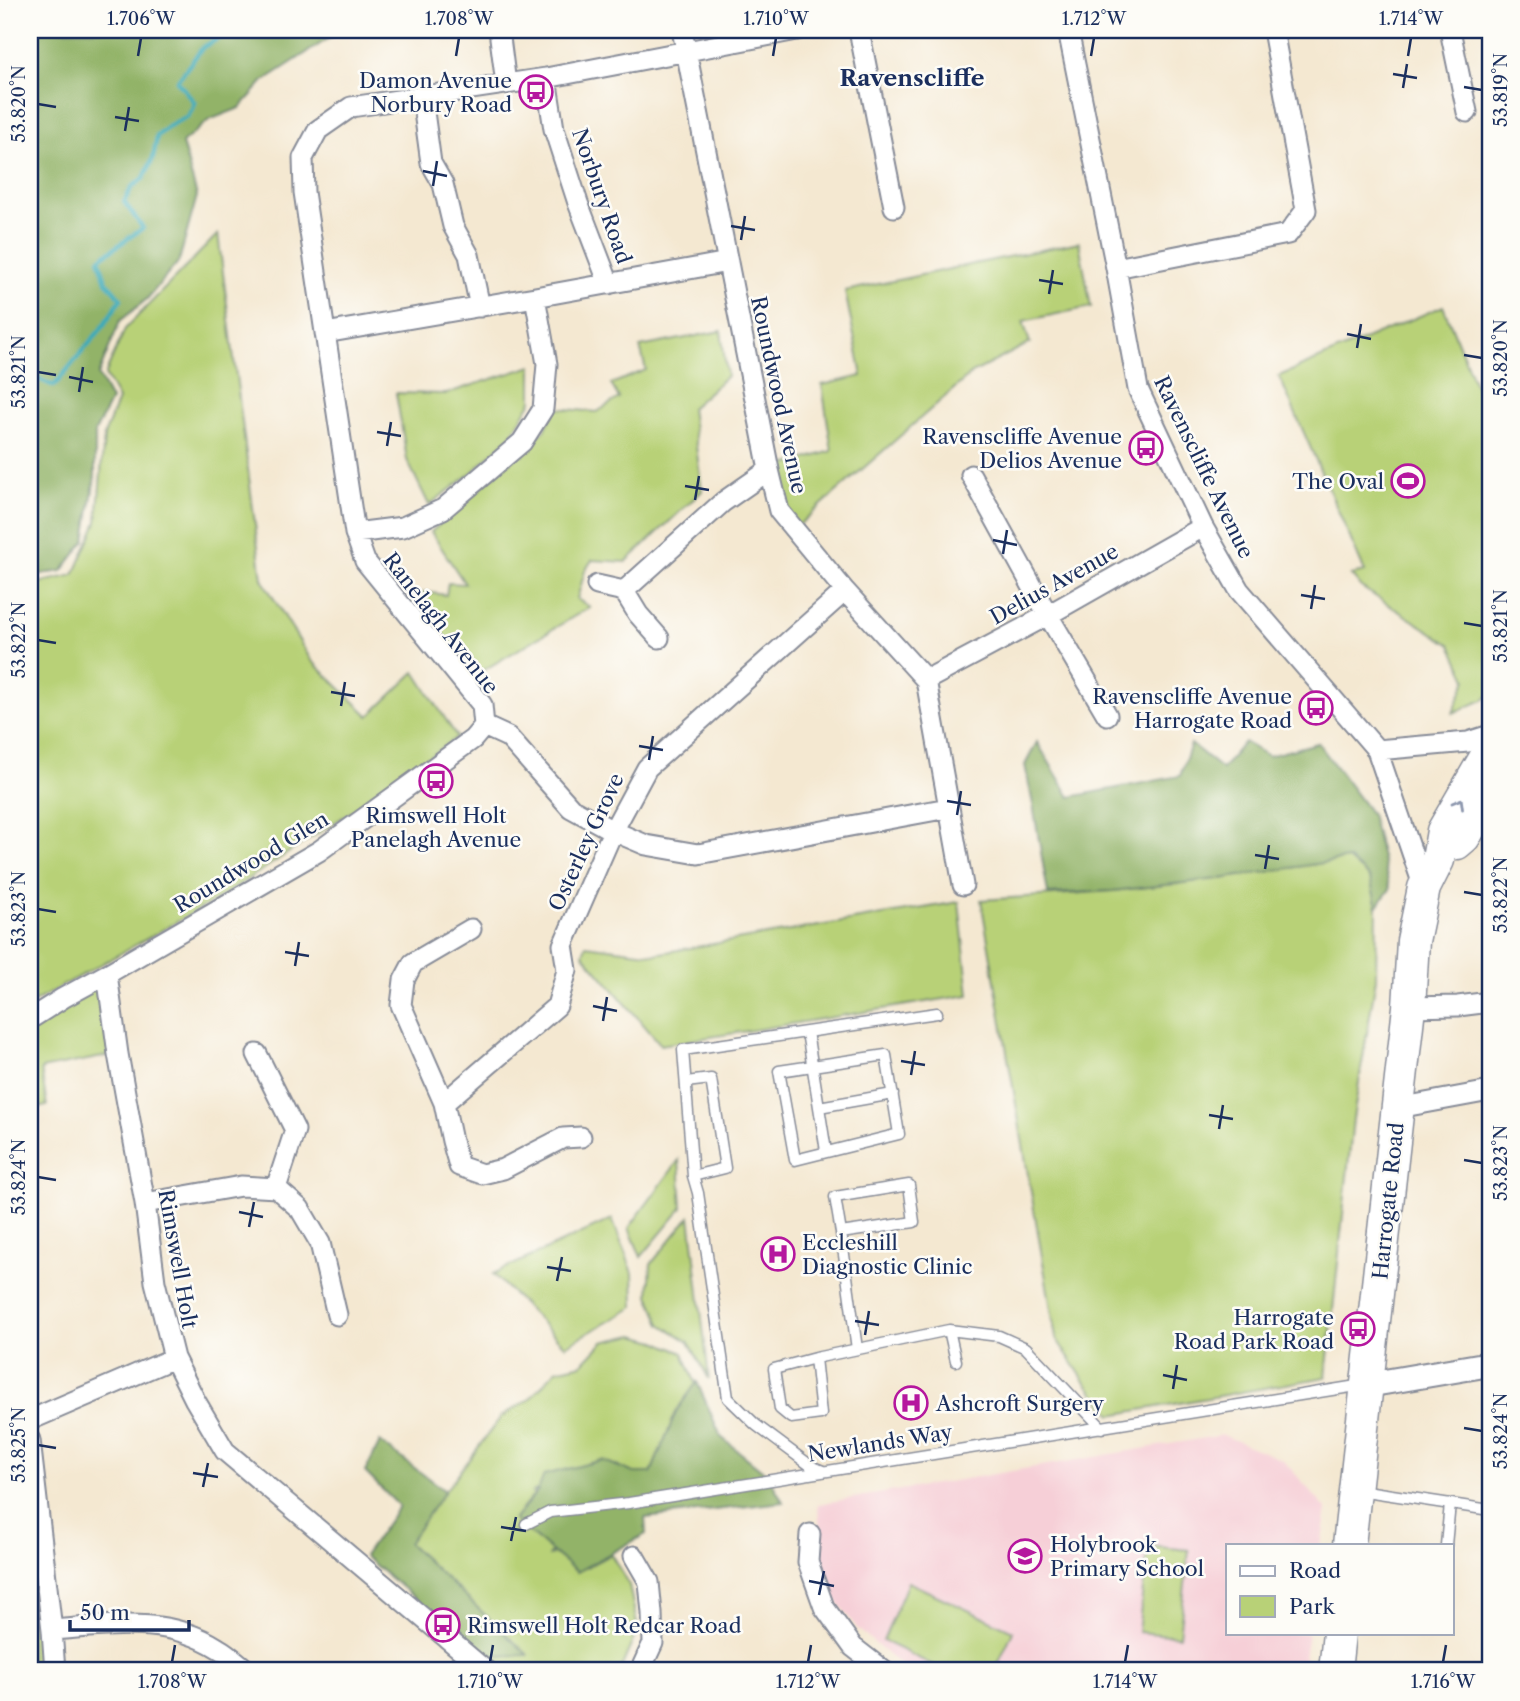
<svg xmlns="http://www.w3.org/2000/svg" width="1520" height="1701" viewBox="0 0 1520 1701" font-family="'Libre Caslon Text',serif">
<rect width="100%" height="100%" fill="#fdfcf7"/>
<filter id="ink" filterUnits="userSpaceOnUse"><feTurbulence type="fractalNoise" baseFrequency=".0143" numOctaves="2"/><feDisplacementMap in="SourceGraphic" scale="14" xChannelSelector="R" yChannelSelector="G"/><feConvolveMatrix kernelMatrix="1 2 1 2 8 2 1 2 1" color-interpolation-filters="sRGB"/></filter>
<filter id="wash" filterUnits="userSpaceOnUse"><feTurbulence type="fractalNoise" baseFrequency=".00686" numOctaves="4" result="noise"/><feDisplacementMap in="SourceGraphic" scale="28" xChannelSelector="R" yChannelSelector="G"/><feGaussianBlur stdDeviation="1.57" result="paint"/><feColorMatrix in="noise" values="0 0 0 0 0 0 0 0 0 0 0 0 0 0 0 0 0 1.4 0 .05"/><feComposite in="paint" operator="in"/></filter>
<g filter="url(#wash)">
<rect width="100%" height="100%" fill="#f4e8d1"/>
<path fill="#f6cfd7" d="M1223,1435L1283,1460L1327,1510L1321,1545H1228V1633H1308L1302,1671H913L893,1659L857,1628L833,1596L822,1566L818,1504Z"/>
<path fill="#b8d177" stroke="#6a806a" stroke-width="2" d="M218,234L262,579L311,660L369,716L415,672L457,737L360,806L216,900L30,1004V587L34,584L74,575L97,522L104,436L118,399L105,375L125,329Z
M1079,242L1091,307L1023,321L1030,343L972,373L794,529L769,470L832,451L822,385L862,376L845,291Z
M1443,306L1490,421V694L1485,699L1453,713L1467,679L1451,645L1361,587L1351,575L1365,572L1279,376Z
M721,331L727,376L691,408L702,491L626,562L592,560L585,571L577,599L590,607L477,674L407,599L425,592L446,595L448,583L465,584L431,532L545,430L556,408L597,412L619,398L611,384L646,370L640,347Z
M532,366V401L510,437L468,476L429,505L407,460L396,393L445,394Z
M1348,859L1370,878L1377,907L1376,978L1353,1119L1326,1377L1112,1415L1084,1380L1056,1338L981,900L1113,891L1227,878Z
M959,902L969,995L661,1045L583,954L586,945L655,954Z
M107,974L118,1054L41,1069L47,1106L30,1109V1019Z
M679,1160L682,1208L641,1257L629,1228Z
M690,1216L709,1379L689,1342L661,1324L649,1295L651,1264Z
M612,1219L633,1273L634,1307L565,1346L493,1274Z
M634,1335L656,1341L683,1353L696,1384L677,1410L651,1473H634L602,1460L534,1491L532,1493L534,1495L514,1519L553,1552L549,1554V1556L554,1553L577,1572L611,1554L629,1585L638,1629L622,1666L610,1671H509L490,1656L527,1654L408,1543L445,1491L502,1416L530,1399L556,1370L582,1364L603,1342Z
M30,1529L43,1671H30Z
M1148,1546L1189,1550L1179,1636L1138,1632Z
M908,1582L1013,1631L995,1671H945L883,1641Z"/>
<path fill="#92b368" stroke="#567163" stroke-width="2" d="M30,30H335L337,33L265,80L240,108L209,120L182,143L197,196L179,261L147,299L120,321L98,375L111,400L95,432V476L85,541L62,571L30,576Z
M1037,742L1070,797L1180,776L1191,744L1222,769L1244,742L1268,756L1318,743L1371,814L1390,889L1377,907L1370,878L1348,859L1227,878L1113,891L1048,894L1033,805L1025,765Z
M697,1382L721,1437L768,1475L783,1502L645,1518L646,1534L577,1572L514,1520L538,1490L544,1475L602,1460L634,1473H651L677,1410Z
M380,1442L445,1491L408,1543L528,1655L485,1656L364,1556L399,1506L365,1472Z"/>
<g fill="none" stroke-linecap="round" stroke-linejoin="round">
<path stroke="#3baab9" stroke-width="4.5" d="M30,376H32L54,386L101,329L121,299L106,281L99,259L143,228L124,202L132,187L144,178L153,158L157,136L172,124L188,116L195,103L177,81L203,47L234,30
M30,421C42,441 39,454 30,475
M30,501L37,506L36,520H30"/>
</g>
</g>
<g filter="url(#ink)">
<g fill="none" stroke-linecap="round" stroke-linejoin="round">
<defs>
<path id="service" d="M807,1032L826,1151
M886,1055L899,1134L795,1160L779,1071Z
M686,1082L711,1079L725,1168L693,1176
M819,1107L893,1094
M841,1233L835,1197L909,1185L914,1222L841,1233L857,1349
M949,1330L956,1361
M815,1358L821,1414L791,1418L780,1409L774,1369L815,1358L949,1330L999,1336L1026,1348L1102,1428
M823,1471L811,1466L756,1425L728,1398L698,1193L693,1176L683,1050L937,1013
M1359,1490L1490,1510
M526,1524L550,1512L629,1503L1363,1385
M1446,1545L1450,1504"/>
<path id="minor" d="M499,30L506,84
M682,30L769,470L779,511L845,591L926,680L963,885
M797,30L546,78L351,107L318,130L303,158L304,192L355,533L365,561L482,705L484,726L508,737L571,808L613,831L646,845L698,854L948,808
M859,30L894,207
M1068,30L1116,268L1138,389L1203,527L1239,590L1377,750L1424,888
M1450,30L1467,112
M546,78L554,129L578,203L609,284
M422,97L431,163L443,184L453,226L469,255L480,307
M1116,268L1288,234L1306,210L1273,30
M325,333L535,297
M971,475L1048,615L1107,715
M355,533L403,527L443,509L522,442L543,409L547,364L535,297L728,262
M597,585L624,591L723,502L769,470
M624,591L638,614L659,638
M926,680L1048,615L1203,527
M1377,750L1468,742L1490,735
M471,929L413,963L404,980L401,1005L444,1103L452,1141L459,1166L482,1174L503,1169L563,1138L581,1137
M107,974L118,1054L145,1203L155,1282L174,1358L195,1400L225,1451L486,1671
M1409,1007L1458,1006L1490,1002
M30,1019L63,998L107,974L319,851L473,739L484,726
M257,1054L295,1130L276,1188
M444,1103L557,1006L567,970L563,945L613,831L647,768L845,591
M1398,1108L1490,1091
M145,1203L241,1186L276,1188L300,1209L320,1243L337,1315
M30,1420L174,1358
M30,1440L52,1630L55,1671
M810,1534L808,1562L824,1607L853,1647L884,1671
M634,1556L649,1582L652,1613L653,1643L640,1671
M52,1630C110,1626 165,1615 218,1648C229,1654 238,1663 248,1671"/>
<path id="tertiary" d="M1367,1385L1490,1364"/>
<path id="trunk" d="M1457,843L1464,837L1490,795
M1349,1545L1409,1007L1413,941L1424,888L1438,860L1443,831L1490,750
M1335,1671L1339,1633"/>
</defs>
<use href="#service" stroke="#888c98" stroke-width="13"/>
<use href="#minor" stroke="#888c98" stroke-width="23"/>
<use href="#tertiary" stroke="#888c98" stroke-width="28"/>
<use href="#trunk" stroke="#888c98" stroke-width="35"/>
<use href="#service" stroke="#fff" stroke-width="10"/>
<use href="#minor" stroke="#fff" stroke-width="19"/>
<use href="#tertiary" stroke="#fff" stroke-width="24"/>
<use href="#trunk" stroke="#fff" stroke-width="32"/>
</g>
<defs><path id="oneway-chevron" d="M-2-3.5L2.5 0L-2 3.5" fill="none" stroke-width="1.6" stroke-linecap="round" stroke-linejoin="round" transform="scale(1.75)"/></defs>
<use stroke="#8d97ae" href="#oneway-chevron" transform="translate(1459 803) rotate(-60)"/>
</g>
<path fill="none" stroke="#1b2f5e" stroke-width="2.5" d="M138,56L141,38M456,56L459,38M773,56L776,38M1091,56L1094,38M1408,56L1411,38M1393,74L1417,78M1464,87L1482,90M1403,88L1407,64M38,104L56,107M115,117L139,121M125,131L129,107M423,171L447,176M433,186L437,161M731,226L755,230M741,240L745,216M1039,280L1063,284M1049,294L1053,270M1347,334L1371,339M1357,348L1361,324M1464,355L1482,358M38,372L56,375M69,377L93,382M79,392L83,367M377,432L401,436M387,446L391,422M685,486L709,490M695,500L699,476M993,540L1017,545M1003,554L1007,530M1301,595L1325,599M1311,609L1315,585M1464,623L1482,626M38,640L56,643M331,692L355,696M341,706L345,682M639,746L663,750M649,760L653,736M947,801L971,805M957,815L961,791M1255,855L1279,859M1265,869L1269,845M1464,892L1482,895M38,909L56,912M285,952L309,956M295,966L299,942M593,1006L617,1011M603,1021L607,997M901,1061L925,1065M911,1075L915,1051M1209,1115L1233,1119M1219,1129L1223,1105M1464,1160L1482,1163M38,1177L56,1180M239,1212L263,1217M249,1227L254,1202M547,1267L571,1271M557,1281L562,1257M855,1321L879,1325M865,1335L869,1311M1163,1375L1187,1380M1173,1389L1177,1365M1464,1428L1482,1431M38,1445L56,1448M193,1473L218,1477M203,1487L208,1463M501,1527L526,1531M511,1541L516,1517M809,1581L834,1586M819,1595L824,1571M172,1662L175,1645M490,1662L493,1645M808,1662L811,1645M1125,1662L1128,1645M1443,1662L1446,1645"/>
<defs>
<symbol id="bus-ring" viewBox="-11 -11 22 22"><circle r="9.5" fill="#fdfcf7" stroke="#b5179e" stroke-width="1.5"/><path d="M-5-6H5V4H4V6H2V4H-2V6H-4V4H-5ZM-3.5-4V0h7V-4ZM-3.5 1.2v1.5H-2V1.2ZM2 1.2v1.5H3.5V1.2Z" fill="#b5179e"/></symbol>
<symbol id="stadium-ring" viewBox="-11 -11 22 22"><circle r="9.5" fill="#fdfcf7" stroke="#b5179e" stroke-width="1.5"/><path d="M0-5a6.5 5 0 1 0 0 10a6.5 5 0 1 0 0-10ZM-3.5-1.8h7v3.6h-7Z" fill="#b5179e"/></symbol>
<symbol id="hospital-ring" viewBox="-11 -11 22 22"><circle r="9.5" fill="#fdfcf7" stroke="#b5179e" stroke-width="1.5"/><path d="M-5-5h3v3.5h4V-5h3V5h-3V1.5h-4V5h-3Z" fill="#b5179e"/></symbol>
<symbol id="school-ring" viewBox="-11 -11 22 22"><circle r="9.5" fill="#fdfcf7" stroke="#b5179e" stroke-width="1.5"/><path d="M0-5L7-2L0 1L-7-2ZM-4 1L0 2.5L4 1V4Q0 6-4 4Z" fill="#b5179e"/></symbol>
</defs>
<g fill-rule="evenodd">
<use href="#bus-ring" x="517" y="73" width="38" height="38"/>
<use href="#bus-ring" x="1127" y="429" width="38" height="38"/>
<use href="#stadium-ring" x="1389" y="462" width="38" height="38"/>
<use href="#bus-ring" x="1297" y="689" width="38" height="38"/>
<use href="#bus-ring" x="417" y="762" width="38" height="38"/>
<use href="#hospital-ring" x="759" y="1235" width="38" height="38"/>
<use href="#bus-ring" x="1339" y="1310" width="38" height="38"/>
<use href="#hospital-ring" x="892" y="1384" width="38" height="38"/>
<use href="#school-ring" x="1006" y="1537" width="38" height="38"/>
<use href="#bus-ring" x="424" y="1606" width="38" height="38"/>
</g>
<g text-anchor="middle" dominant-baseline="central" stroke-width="5" stroke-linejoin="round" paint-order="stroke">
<g font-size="21" fill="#1b2f5e" stroke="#fdfcf7" text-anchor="end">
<text x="512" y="80">Damon Avenue<tspan x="512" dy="24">Norbury Road</tspan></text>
<text x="1122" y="436">Ravenscliffe Avenue<tspan x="1122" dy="24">Delios Avenue</tspan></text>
<text x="1384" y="481">The Oval</text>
<text x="1292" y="696">Ravenscliffe Avenue<tspan x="1292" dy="24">Harrogate Road</tspan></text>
<text x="436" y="815" text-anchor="middle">Rimswell Holt<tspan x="436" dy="24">Panelagh Avenue</tspan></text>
<text x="802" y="1242" text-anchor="start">Eccleshill<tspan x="802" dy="24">Diagnostic Clinic</tspan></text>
<text x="1334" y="1317">Harrogate<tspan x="1334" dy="24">Road Park Road</tspan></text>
<text x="936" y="1403" text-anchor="start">Ashcroft Surgery</text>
<text x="1050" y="1544" text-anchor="start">Holybrook<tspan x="1050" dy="24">Primary School</tspan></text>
<text x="467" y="1625" text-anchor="start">Rimswell Holt Redcar Road</text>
</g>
<g font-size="21" fill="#1b2f5e" stroke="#fdfcf7">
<text transform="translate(602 196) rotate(71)">Norbury Road</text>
<text transform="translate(779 395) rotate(78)">Roundwood Avenue</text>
<text transform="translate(1204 467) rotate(64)">Ravenscliffe Avenue</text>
<text transform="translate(1054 584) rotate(-29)">Delius Avenue</text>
<text transform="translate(441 623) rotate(52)">Ranelagh Avenue</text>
<text transform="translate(586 842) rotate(-65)">Osterley Grove</text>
<text transform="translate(251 862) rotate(-31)">Roundwood Glen</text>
<text transform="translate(1388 1201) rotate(-84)">Harrogate Road</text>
<text transform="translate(178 1259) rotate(80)">Rimswell Holt</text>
<text transform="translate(880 1443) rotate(-9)">Newlands Way</text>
</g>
<g font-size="23" font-weight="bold" fill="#1b2f5e" stroke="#fdfcf7">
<text x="912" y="78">Ravenscliffe</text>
</g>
</g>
<rect width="1520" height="1701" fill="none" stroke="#fdfcf7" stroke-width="77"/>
<rect x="1226" y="1544" width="228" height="91" fill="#fdfcf7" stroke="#a3aaba" stroke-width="2"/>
<rect x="1240" y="1566" width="35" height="10" fill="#ffffff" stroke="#a3aaba" stroke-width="2"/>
<text x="1289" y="1578" font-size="21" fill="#1b2f5e">Road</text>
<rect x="1240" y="1596" width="35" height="21" fill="#b8d177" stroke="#a3aaba" stroke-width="2"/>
<text x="1289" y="1614" font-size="21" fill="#1b2f5e">Park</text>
<path d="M70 1620v10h119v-10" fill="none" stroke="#1b2f5e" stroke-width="3.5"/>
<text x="80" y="1620" font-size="21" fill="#1b2f5e" stroke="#fdfcf7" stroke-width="5" paint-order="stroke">50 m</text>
<rect x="38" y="38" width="1444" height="1624" fill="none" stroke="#1b2f5e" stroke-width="2.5"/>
<g font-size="18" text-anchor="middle" fill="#1b2f5e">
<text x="141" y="25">1.706°W</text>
<text x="459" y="25">1.708°W</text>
<text x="776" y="25">1.710°W</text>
<text x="1094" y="25">1.712°W</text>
<text x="1411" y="25">1.714°W</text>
<text transform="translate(1501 90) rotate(-90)" y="6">53.819°N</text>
<text transform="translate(19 104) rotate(-90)" y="6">53.820°N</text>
<text transform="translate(1501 358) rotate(-90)" y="6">53.820°N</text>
<text transform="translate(19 372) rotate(-90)" y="6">53.821°N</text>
<text transform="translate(1501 626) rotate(-90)" y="6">53.821°N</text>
<text transform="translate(19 640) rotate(-90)" y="6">53.822°N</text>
<text transform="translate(1501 895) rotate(-90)" y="6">53.822°N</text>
<text transform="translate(19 909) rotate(-90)" y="6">53.823°N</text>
<text transform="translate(1501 1163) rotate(-90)" y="6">53.823°N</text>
<text transform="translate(19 1177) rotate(-90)" y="6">53.824°N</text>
<text transform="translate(1501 1431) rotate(-90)" y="6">53.824°N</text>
<text transform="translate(19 1445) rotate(-90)" y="6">53.825°N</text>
<text x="172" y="1688">1.708°W</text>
<text x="490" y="1688">1.710°W</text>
<text x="808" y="1688">1.712°W</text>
<text x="1125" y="1688">1.714°W</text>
<text x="1443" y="1688">1.716°W</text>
</g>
</svg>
